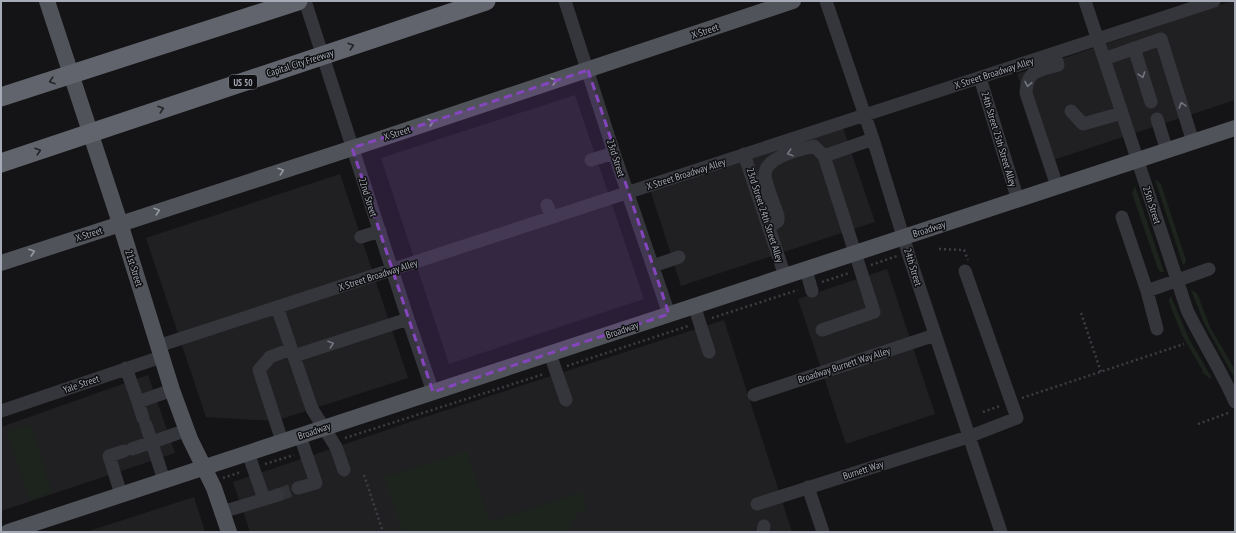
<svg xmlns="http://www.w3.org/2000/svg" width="1236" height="533" viewBox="0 0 1236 533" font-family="'PT Sans Narrow',sans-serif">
<rect width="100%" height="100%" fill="#141416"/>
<path fill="#202023" d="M1232,1H1235V100L1047,162L1017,74Z
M575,95L644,299L449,364L381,158Z
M841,122L875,222L681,286L649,186Z
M340,174L408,378L275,421L206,417L146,238Z
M887,269L935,414L846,444L798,299Z
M724,320L792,532H250L233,482L422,418Z
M148,375L175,453L1,511V427Z
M194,497L205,532H86Z"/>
<path fill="#1c241d" d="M1155,180L1158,181L1161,184L1186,260V262L1183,265Z
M1135,186L1164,272H1160L1158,269L1132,193Z
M1191,290L1197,293L1210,327L1235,370V379L1204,323Z
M1171,296L1189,339L1212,378L1210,379L1202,372L1203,371L1182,335L1169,302V299Z
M30,424L52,492L30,500L7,432Z
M467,451L490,522L581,492L587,508L576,514L568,532H403L384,477Z"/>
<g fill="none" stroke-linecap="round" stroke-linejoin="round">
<path stroke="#313236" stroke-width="13" stroke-dasharray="13 6" stroke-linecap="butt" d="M278,495L298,488"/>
<path stroke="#3b3d42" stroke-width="2.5" stroke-dasharray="2 3" stroke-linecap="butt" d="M939,249L964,250L968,260
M871,265L897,256
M822,282L849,273
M1081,313L1101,372
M712,318L798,290
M567,366L688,326
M1022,398L1184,344
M983,412L1000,406
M1198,424L1228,413
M345,438L544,374
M265,464L294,455
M364,475L383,532
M223,478L241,472"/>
<path stroke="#35363b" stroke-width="13" d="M305,1L408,319L433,392
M565,1L614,153L669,314
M826,1L873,139L910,259L1001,532
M1085,1L1187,310C1202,341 1221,370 1235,402
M1134,48L1151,102
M1055,53L1058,65C1039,71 1027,69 1026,93L1057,186
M1104,59L1161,39L1193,142
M980,78L1018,200
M1071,111L1083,124L1122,113
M1157,119L1167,151
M744,154L785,276
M591,160L614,153
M547,205L552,217
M1122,217L1147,291L1157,329
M769,227L778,221V216C775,206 765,183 765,174C766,156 800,150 814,146L824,156
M361,237L380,231
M653,266L679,257
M806,270L812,291
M1147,291L1209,269
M694,305L709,352
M277,307L312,409L336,447L344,470
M822,330L874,312L824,156L873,139
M158,346L1214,1
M550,354L566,400
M294,356L408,319
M126,368L138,402
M754,395L935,335
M1,411L161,357
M143,418L138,402L172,390
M146,425L164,480
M282,441L259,370L270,357L291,349
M132,449L187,430
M248,453L264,499
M808,487L823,532
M298,488L316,483L300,436
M121,494L109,456L124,451
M757,504L968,437L1017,418L965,271
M222,512L278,495
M763,532L764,526"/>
<path stroke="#51535a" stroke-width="16" d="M47,1L120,223L172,390L190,439L214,488L229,532
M1,263L374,141L793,1
M8,532L1235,128"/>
<path stroke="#61646c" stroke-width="19" d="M1,97L298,1
M1,163L486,1"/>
</g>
<defs><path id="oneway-chevron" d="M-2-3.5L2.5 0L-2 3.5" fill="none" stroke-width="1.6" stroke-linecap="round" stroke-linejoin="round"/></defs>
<g stroke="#242428">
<use href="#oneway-chevron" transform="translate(351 46) rotate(-18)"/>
<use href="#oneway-chevron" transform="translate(52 81) rotate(162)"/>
<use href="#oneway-chevron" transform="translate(161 109) rotate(-18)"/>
<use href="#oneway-chevron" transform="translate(38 151) rotate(-18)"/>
</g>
<g stroke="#73767f">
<use href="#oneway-chevron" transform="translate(1142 75) rotate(72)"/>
<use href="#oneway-chevron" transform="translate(1028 84) rotate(101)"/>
<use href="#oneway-chevron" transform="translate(1182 105) rotate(-107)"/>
<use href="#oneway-chevron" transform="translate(790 153) rotate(162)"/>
<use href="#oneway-chevron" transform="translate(331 344) rotate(-18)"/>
</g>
<g stroke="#9599a4">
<use href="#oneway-chevron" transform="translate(554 81) rotate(-18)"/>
<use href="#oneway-chevron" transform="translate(431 122) rotate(-18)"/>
<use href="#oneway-chevron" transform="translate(281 171) rotate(-18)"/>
<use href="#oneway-chevron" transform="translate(157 211) rotate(-18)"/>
<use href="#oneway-chevron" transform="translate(32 252) rotate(-18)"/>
</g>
<path fill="#8445bd" fill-opacity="0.2" stroke="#8445bd" stroke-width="3" stroke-dasharray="8 5" stroke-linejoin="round" d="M588,70L669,314L433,392L352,148Z"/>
<g text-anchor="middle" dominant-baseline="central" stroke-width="3" stroke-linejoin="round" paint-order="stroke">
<rect fill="#0f0f11" stroke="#797c85" stroke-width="1" x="229" y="75" width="28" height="14" rx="3"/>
<g font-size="9" font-weight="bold" fill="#a6abb7">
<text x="243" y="82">US 50</text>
</g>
<g font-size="10" fill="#a6abb7" stroke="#0f0f11">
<text transform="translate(705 31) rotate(-19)">X Street</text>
<text transform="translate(300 63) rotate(-18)">Capital City Freeway</text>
<text transform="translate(994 73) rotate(-18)">X Street Broadway Alley</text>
<text transform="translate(397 133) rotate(-18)">X Street</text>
<text transform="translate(999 139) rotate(73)">24th Street 25th Street Alley</text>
<text transform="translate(616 158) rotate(72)">23rd Street</text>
<text transform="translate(686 174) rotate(-18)">X Street Broadway Alley</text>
<text transform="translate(368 197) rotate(72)">22nd Street</text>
<text transform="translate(1152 205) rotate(72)">25th Street</text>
<text transform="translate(765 215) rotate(72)">23rd Street 24th Street Alley</text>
<text transform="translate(929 229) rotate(-18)">Broadway</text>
<text transform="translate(89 234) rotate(-18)">X Street</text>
<text transform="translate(913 267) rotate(73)">24th Street</text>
<text transform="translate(134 268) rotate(73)">21st Street</text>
<text transform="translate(378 275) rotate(-18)">X Street Broadway Alley</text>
<text transform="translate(622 330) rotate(-19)">Broadway</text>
<text transform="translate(844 365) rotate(-18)">Broadway Burnett Way Alley</text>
<text transform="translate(81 384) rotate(-19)">Yale Street</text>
<text transform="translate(314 431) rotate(-19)">Broadway</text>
<text transform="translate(863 470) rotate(-18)">Burnett Way</text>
</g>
</g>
<rect width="1236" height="533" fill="none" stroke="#a6abb7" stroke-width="4"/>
</svg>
